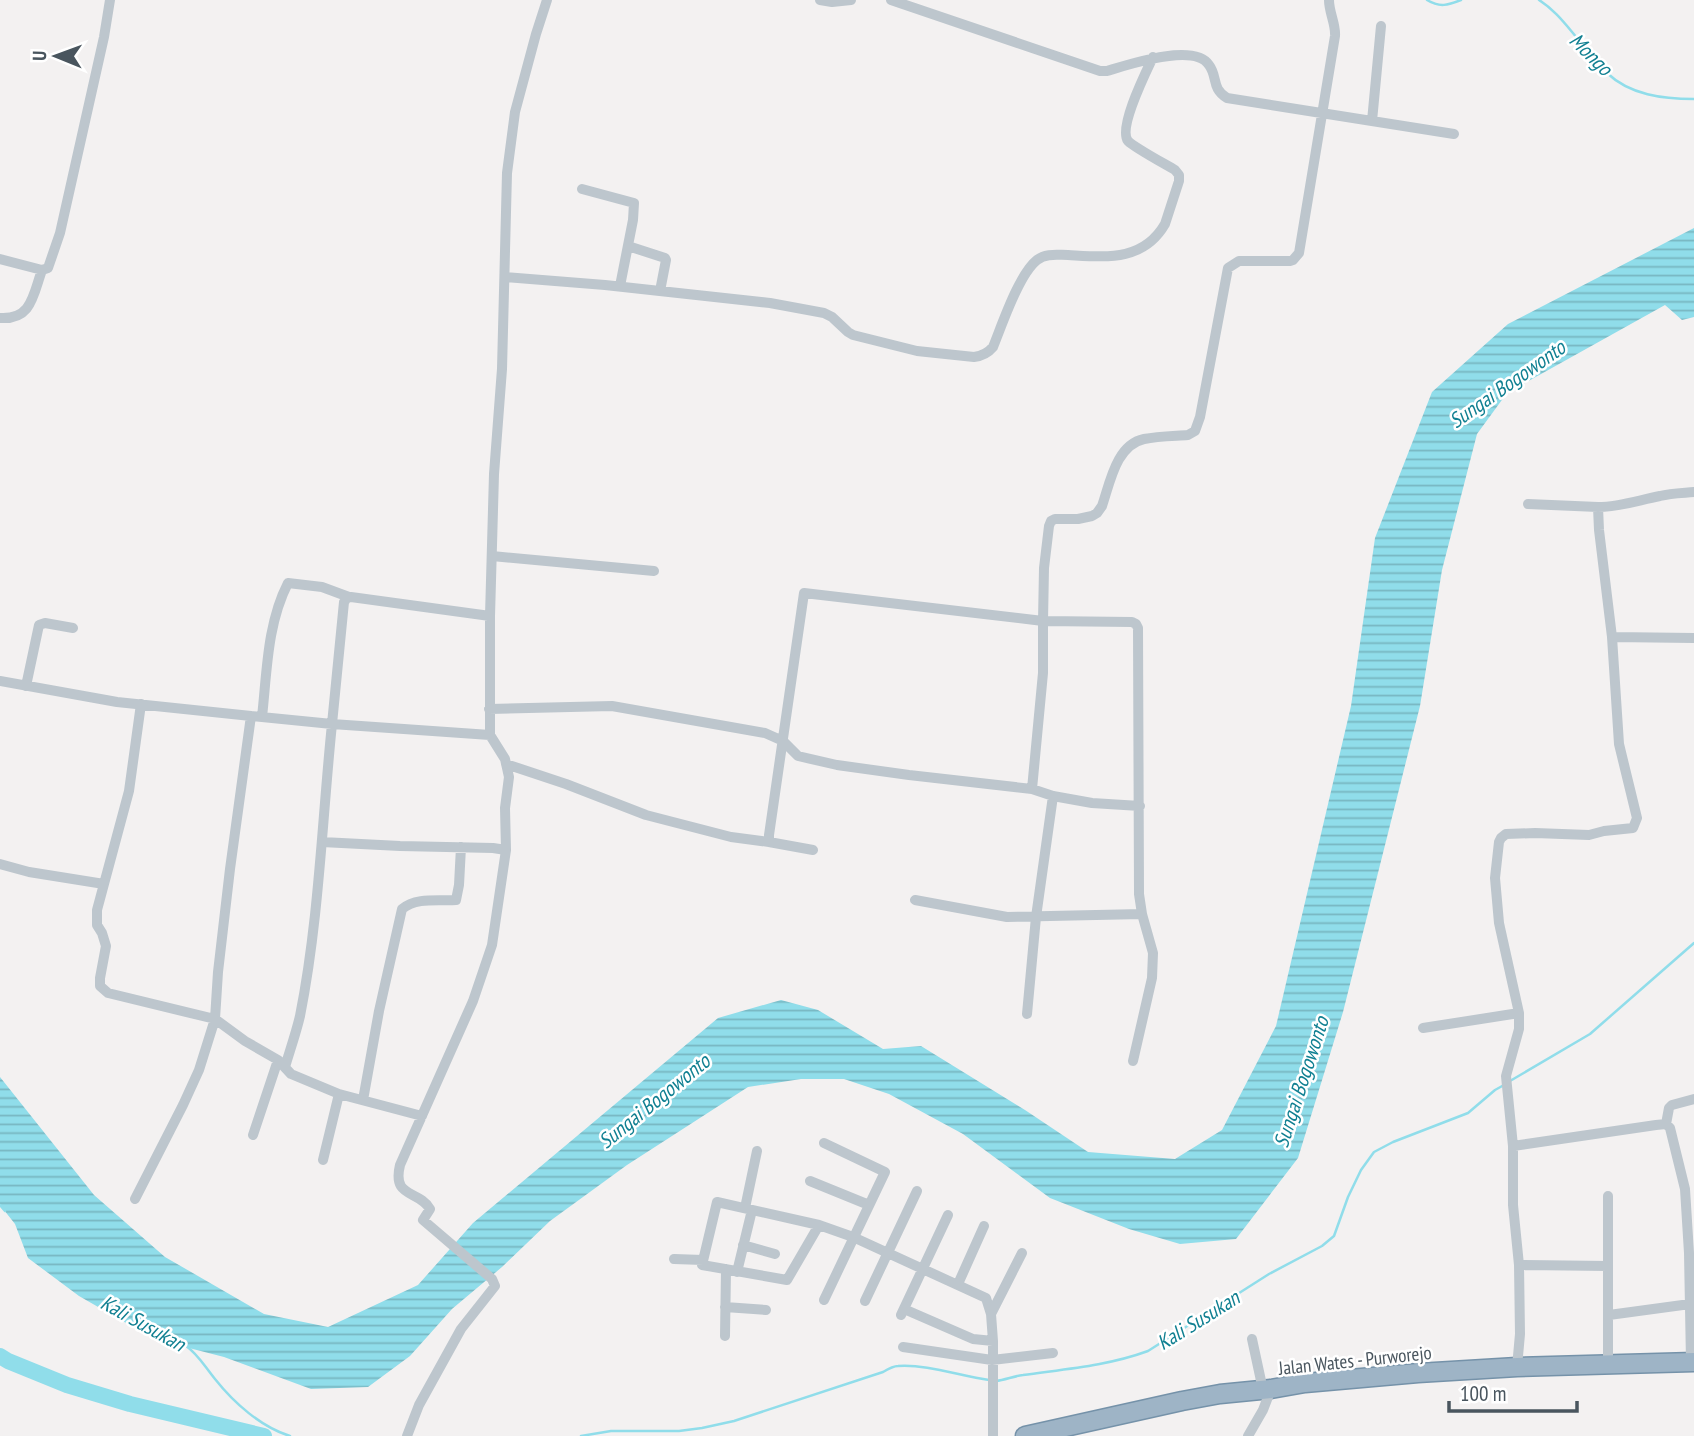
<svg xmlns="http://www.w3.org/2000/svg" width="1694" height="1436" viewBox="0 0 1694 1436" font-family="'PT Sans Narrow',sans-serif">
<defs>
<pattern id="water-rules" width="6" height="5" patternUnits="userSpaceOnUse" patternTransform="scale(1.75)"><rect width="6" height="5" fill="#90ddea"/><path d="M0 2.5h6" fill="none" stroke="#78b6c1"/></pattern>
</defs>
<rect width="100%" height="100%" fill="#f3f1f1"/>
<path fill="url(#water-rules)" d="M1694,228V317L1682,320L1665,305L1507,393L1477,434L1442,570L1420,706L1343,1012L1298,1158L1236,1239L1180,1244L1129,1229L1050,1198L963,1134L889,1094L844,1079H801L748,1087L627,1165L550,1221L502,1267L452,1309L410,1356L368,1387L311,1389L224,1357L154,1339L79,1296L28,1258L15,1224L0,1205V1077L94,1195L165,1257L264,1314L328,1327L418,1285L473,1223L718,1018L781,1000L818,1010L883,1049L921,1046L1025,1110L1088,1152L1175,1159L1222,1130L1276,1026L1351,706L1375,538L1432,392L1508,324Z"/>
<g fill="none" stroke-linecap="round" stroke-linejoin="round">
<path stroke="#90ddea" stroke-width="2.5" d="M1427,0C1440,8 1448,5 1461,0
M1539,0C1555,10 1566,25 1578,39C1587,50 1596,63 1607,73C1630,95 1663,99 1694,99
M1510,1081L1590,1034L1694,943
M0,1205L5,1211
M186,1346C198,1354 205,1367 215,1379C234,1403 261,1427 290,1436
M996,1381C1005,1380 1014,1376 1023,1375C1065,1369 1107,1366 1148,1351L1269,1274L1322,1246L1334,1236L1348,1197L1361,1170L1374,1152L1393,1142L1468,1113L1495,1090L1504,1085
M581,1436L611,1431H679L702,1428L734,1421L883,1372C888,1369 893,1366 898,1366C927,1364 960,1376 989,1380"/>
<path stroke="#90ddea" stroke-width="16" d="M0,1356L8,1361L67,1385L130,1404L264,1436"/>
<defs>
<path id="trunk" d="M1025,1436L1182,1401L1220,1394L1271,1389L1305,1383L1418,1373L1517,1367L1694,1362"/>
</defs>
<use href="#trunk" stroke="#7592a9" stroke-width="21"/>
<path stroke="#bdc6cd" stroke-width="10" d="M820,0L832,2L851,0
M891,0L1100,71H1107C1127,65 1194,42 1209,65C1218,77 1211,88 1227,98L1454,134
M1372,121L1381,26
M582,189L634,203L633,220L620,286
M628,246L665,258L666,260L660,291
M0,259L42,270L48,268L60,233L104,37L110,0
M506,277L605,285L770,303L824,313L832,317L848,332L853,335L917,351L974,357C982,356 988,353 993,347C1002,325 1019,274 1037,260C1046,253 1057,255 1068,255C1105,257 1143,262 1165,224L1179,181V175L1175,170C1165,164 1135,148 1128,141C1118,128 1146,72 1153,57
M0,318C32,320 33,295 42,270
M1528,504L1598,507
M492,556L654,571
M1612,637L1694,638
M0,681L117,702L251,716
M26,686L39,625L45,623L73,628
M141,704L129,791L97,910V925L102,933L106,946L100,978V986L108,993L215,1019L245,1041L278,1060L291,1074L339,1094L323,1160
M489,709L612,706L765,733L783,741L798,756L837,765L909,775L1032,789L1053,796L1092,803L1140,806
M262,717C267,672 267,624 288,583L322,587L349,597
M506,764L566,784L646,815L731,837L769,842
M322,842L400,846L493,848L506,850
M813,850L769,842V835L804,593L1043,621V673L1032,789
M0,864L29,872L104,884
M915,900L1007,917L1142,914
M1027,1014L1036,917L1053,796
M1423,1028L1519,1013
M1133,1061L1152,978L1153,953L1142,914L1139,894L1138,628L1136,624L1132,622L1043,621L1044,568L1049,526L1051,521L1055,519H1078L1092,516L1097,513L1102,506C1110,483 1116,445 1144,439C1158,436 1174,436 1188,435L1195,431L1200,417L1228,268L1239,261H1290L1293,260L1299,253L1335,36C1336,24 1329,13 1329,0
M285,1067C290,1050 296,1033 300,1016C319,920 322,821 332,724L490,735V616
M339,1094L422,1116
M363,1100L379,1011L402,909C416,897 438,901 456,900L459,885L461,847
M1666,1124L1669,1108L1672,1105L1694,1099
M253,1135L278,1060
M1513,1146L1656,1125L1666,1124L1670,1128L1685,1189L1689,1253L1691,1362
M810,1181L869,1205
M135,1199L183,1105L199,1070L215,1019L218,972L230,869L251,716L332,724L344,602L347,598L351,597L490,616L494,474L502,369L507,173L515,112L536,34L547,0
M745,1208L757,1151
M819,1225L787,1280L702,1265L717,1202L819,1225L853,1237L986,1298L991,1314L993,1341V1436
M743,1245L775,1254
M674,1259L703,1260
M1519,1265L1608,1266
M737,1272L752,1210
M958,1284L984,1226
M824,1300L885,1172L824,1143
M865,1301L917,1191
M725,1307L766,1310
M904,1309L973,1339L993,1341
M991,1314L1022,1253
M901,1315L948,1215
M1609,1315L1690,1304
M725,1336L726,1269
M1252,1339L1263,1390
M903,1347L992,1360L1053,1353
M1608,1365V1196
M1517,1367L1520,1334L1519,1265L1513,1205V1146L1506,1076L1519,1029V1013L1499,923L1495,878L1499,842L1501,838L1506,834L1535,833L1589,835L1604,831L1633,828L1637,818L1619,744L1612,637L1599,530L1598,507C1620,507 1639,500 1660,496C1671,493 1683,493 1694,492
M407,1436L419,1405L461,1329L495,1286L492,1279L423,1220L430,1209C418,1189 392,1199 400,1165L473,1001L492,945L506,850L505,808L509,777L505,759L490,735
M1248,1436L1263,1410L1271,1389"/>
<use href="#trunk" stroke="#9eb4c6" stroke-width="18"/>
</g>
<g text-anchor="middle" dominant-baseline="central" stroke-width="5" stroke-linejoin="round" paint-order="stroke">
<g font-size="19" fill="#49555e" stroke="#fff">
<text transform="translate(1355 1360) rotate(-6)">Jalan Wates - Purworejo</text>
</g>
<g font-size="21" font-style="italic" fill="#118092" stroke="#fff">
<text transform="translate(1591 54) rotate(45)">Mongo</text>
<text transform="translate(1507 384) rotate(-35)">Sungai Bogowonto</text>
<text transform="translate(1301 1082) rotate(-72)">Sungai Bogowonto</text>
<text transform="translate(654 1101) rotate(-39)">Sungai Bogowonto</text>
<text transform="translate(1198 1320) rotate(-32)">Kali Susukan</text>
<text transform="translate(143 1323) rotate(29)">Kali Susukan</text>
</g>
</g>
<g transform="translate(56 56) rotate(271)" stroke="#ffffff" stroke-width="5" paint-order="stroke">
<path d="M0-5L12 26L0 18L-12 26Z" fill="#49555e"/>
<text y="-10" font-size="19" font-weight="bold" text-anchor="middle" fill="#49555e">U</text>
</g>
<path d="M1449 1401v10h128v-10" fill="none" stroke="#49555e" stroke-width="3.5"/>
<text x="1460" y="1401" font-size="21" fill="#49555e" stroke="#ffffff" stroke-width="5" paint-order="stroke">100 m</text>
</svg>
